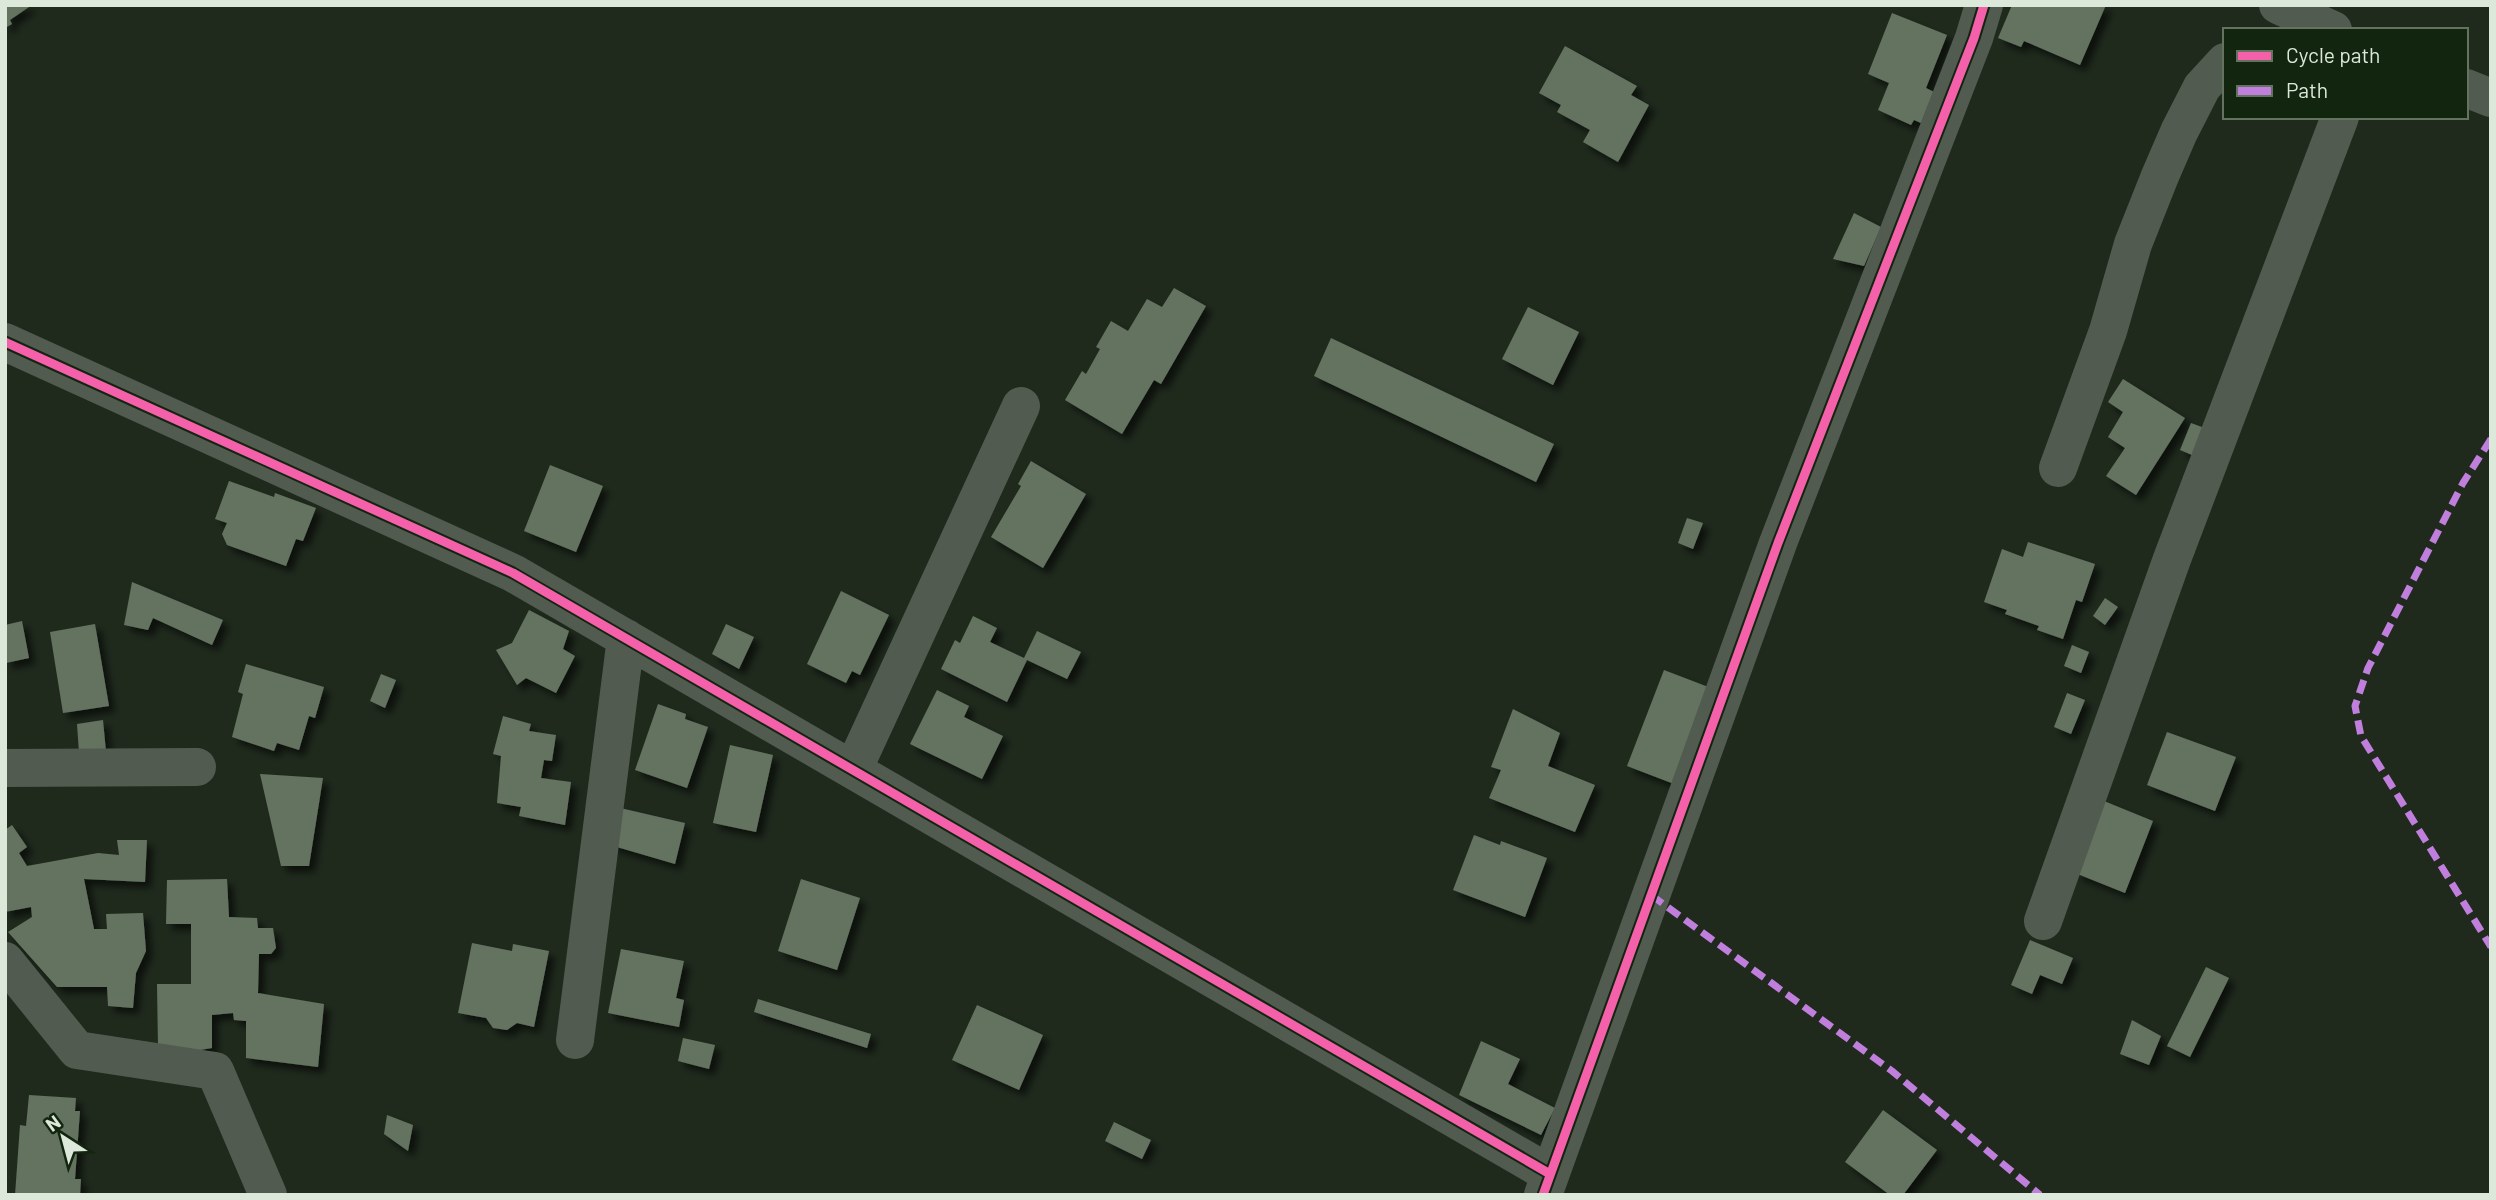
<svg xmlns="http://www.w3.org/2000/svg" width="2496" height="1200" viewBox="0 0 2496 1200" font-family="Barlow,sans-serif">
<defs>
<filter id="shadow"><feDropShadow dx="6" dy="6" stdDeviation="3.5" flood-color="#0009"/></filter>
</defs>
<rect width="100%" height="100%" fill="#1f2a1d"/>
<path fill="#647361" filter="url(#shadow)" d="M5,5H32L10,20L12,24L5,28Z
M2012,5H2106L2080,65L2024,41L2021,47L1998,38Z
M1892,13L1947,35L1926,88L1934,92L1921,123L1914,120L1911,125L1878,110L1889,83L1868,74Z
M1565,46L1637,86L1631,95L1649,105L1618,162L1583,142L1590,130L1557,112L1561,105L1539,93Z
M1854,213L1881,227L1864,266L1833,259Z
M1174,288L1206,306L1161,384L1154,380L1122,434L1065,400L1082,371L1086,374L1100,349L1096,347L1111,321L1128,331L1147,299L1162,307Z
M1528,307L1579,332L1553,385L1502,359Z
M1331,338L1554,444L1536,482L1314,376Z
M2123,379L2185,418L2136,495L2106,476L2125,448L2108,437L2123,412L2108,402Z
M2191,423L2210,430L2199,458L2180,450Z
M1031,461L1086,494L1043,568L991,537L1021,486L1018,484Z
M550,465L603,486L576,552L524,531Z
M229,481L274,497L275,493L316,508L303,541L296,539L286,566L227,545L222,534L227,523L215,519Z
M1687,518L1703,523L1693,549L1678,543Z
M2028,542L2095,564L2082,602L2076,600L2063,639L2037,630L2039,626L2005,614L2007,610L1984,602L2002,549L2023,557Z
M132,582L223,620L212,645L153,618L148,630L124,625Z
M841,591L889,615L860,675L852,671L846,683L807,664Z
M2105,598L2118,607L2105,625L2093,616Z
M529,610L569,631L563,649L575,656L556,693L526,678L517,685L496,650L512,643Z
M973,616L997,628L990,642L1024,658L1037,631L1081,652L1067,679L1027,660L1007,702L941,669L955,640L960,643Z
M22,621L29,658L6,663L5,625Z
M95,624L109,706L63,713L50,632Z
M726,624L754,637L739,669L712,654Z
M2072,645L2089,652L2081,673L2064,666Z
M246,664L324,687L315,718L309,716L299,750L277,743L274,751L232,737L243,694L238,692Z
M1664,670L1711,688L1674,784L1627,766Z
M381,674L396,680L385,708L370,701Z
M937,690L969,706L964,717L1003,736L982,779L910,744Z
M2067,693L2085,700L2071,734L2054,727Z
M658,704L686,714L685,719L708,727L687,788L635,770Z
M1513,709L1560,733L1548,766L1595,785L1575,832L1489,798L1501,770L1491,767Z
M503,716L531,724L529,731L556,735L552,761L544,760L541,778L571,782L565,825L519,816L521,807L497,803L501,756L493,754Z
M103,720L106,752L79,753L77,724Z
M2167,732L2236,757L2215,811L2147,785Z
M730,745L773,755L756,832L713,823Z
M260,774L323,778L309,866H281Z
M2104,801L2153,821L2125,893L2075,873Z
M616,807L685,823L675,864L610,845Z
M12,825L27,847L19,853L27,866L98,853L119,855L117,840H147L145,882L84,879L94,929H107L106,914L143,913L146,951L136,973L133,1008L108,1006L107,987H57L8,932L32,917L31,907L5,912V830Z
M1474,835L1500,845L1501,841L1547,858L1525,917L1453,890Z
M227,879L229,917L257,918L258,928H273L276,948L271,954H259L258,993L324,1004L318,1067L246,1058V1021L234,1020L233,1013L212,1015V1048L188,1052L158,1046L157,984H191V924H166L167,880Z
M801,879L860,898L837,970L778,951Z
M2030,940L2073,958L2062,984L2040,975L2032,994L2011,985Z
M472,943L512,951L513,944L549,951L534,1027L517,1023L507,1030L493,1028L486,1018L458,1013Z
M621,949L684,961L676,998L684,1000L679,1027L608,1013Z
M2206,967L2229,978L2190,1057L2167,1046Z
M758,999L871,1034L867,1048L754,1012Z
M977,1005L1043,1035L1019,1090L952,1060Z
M2132,1020L2161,1036L2149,1065L2120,1054Z
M683,1038L715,1045L709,1069L678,1061Z
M1481,1041L1520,1059L1508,1084L1555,1108L1541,1135L1459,1095Z
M29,1095L76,1098L75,1111H80L75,1179H81L80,1195H15L20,1125L26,1126Z
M1883,1110L1937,1150L1903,1195H1890L1845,1162Z
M387,1115L413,1125L408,1151L384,1134Z
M1114,1122L1151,1140L1142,1159L1105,1141Z"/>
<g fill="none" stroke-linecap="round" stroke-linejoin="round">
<path stroke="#525b50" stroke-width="38" d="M2278,5L2333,30
M2466,88L2491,98
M5,342L513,573L1550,1174
M2058,468L2108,331L2133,244L2160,176L2179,132L2202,87L2225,62
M5,768L197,767
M853,770L1021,406
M2043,921L2172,559L2340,117
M5,961L77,1050L215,1071L268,1195
M575,1040L626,638
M1543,1195L1778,543L1974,38L1984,5"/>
<path stroke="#c07fdc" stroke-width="7" stroke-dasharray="14 7" stroke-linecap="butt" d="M2491,439L2463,483L2368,668L2355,706L2361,736L2491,947
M1651,895L1892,1071L2040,1195"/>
<defs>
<path id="cycleway" d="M5,342L513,573L1550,1174
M1543,1195L1778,543L1974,38L1984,5"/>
</defs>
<use href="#cycleway" stroke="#12250e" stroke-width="13"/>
<use href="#cycleway" stroke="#f560ab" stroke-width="9"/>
</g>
<rect width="2496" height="1200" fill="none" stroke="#dce8d9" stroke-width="14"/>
<rect x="2223" y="28" width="245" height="91" fill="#12250e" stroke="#63735f" stroke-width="2"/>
<rect x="2237" y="51" width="35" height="10" fill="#f560ab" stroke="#63735f" stroke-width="2"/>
<text x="2286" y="63" font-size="21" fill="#dce8d9">Cycle path</text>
<rect x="2237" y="86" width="35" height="10" fill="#c07fdc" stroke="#63735f" stroke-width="2"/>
<text x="2286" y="98" font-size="21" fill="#dce8d9">Path</text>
<g transform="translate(63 1137) rotate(324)" stroke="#12250e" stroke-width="5" paint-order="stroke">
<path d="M0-5L12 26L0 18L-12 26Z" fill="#dce8d9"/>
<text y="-10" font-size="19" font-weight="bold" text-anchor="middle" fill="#dce8d9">N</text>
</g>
</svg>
